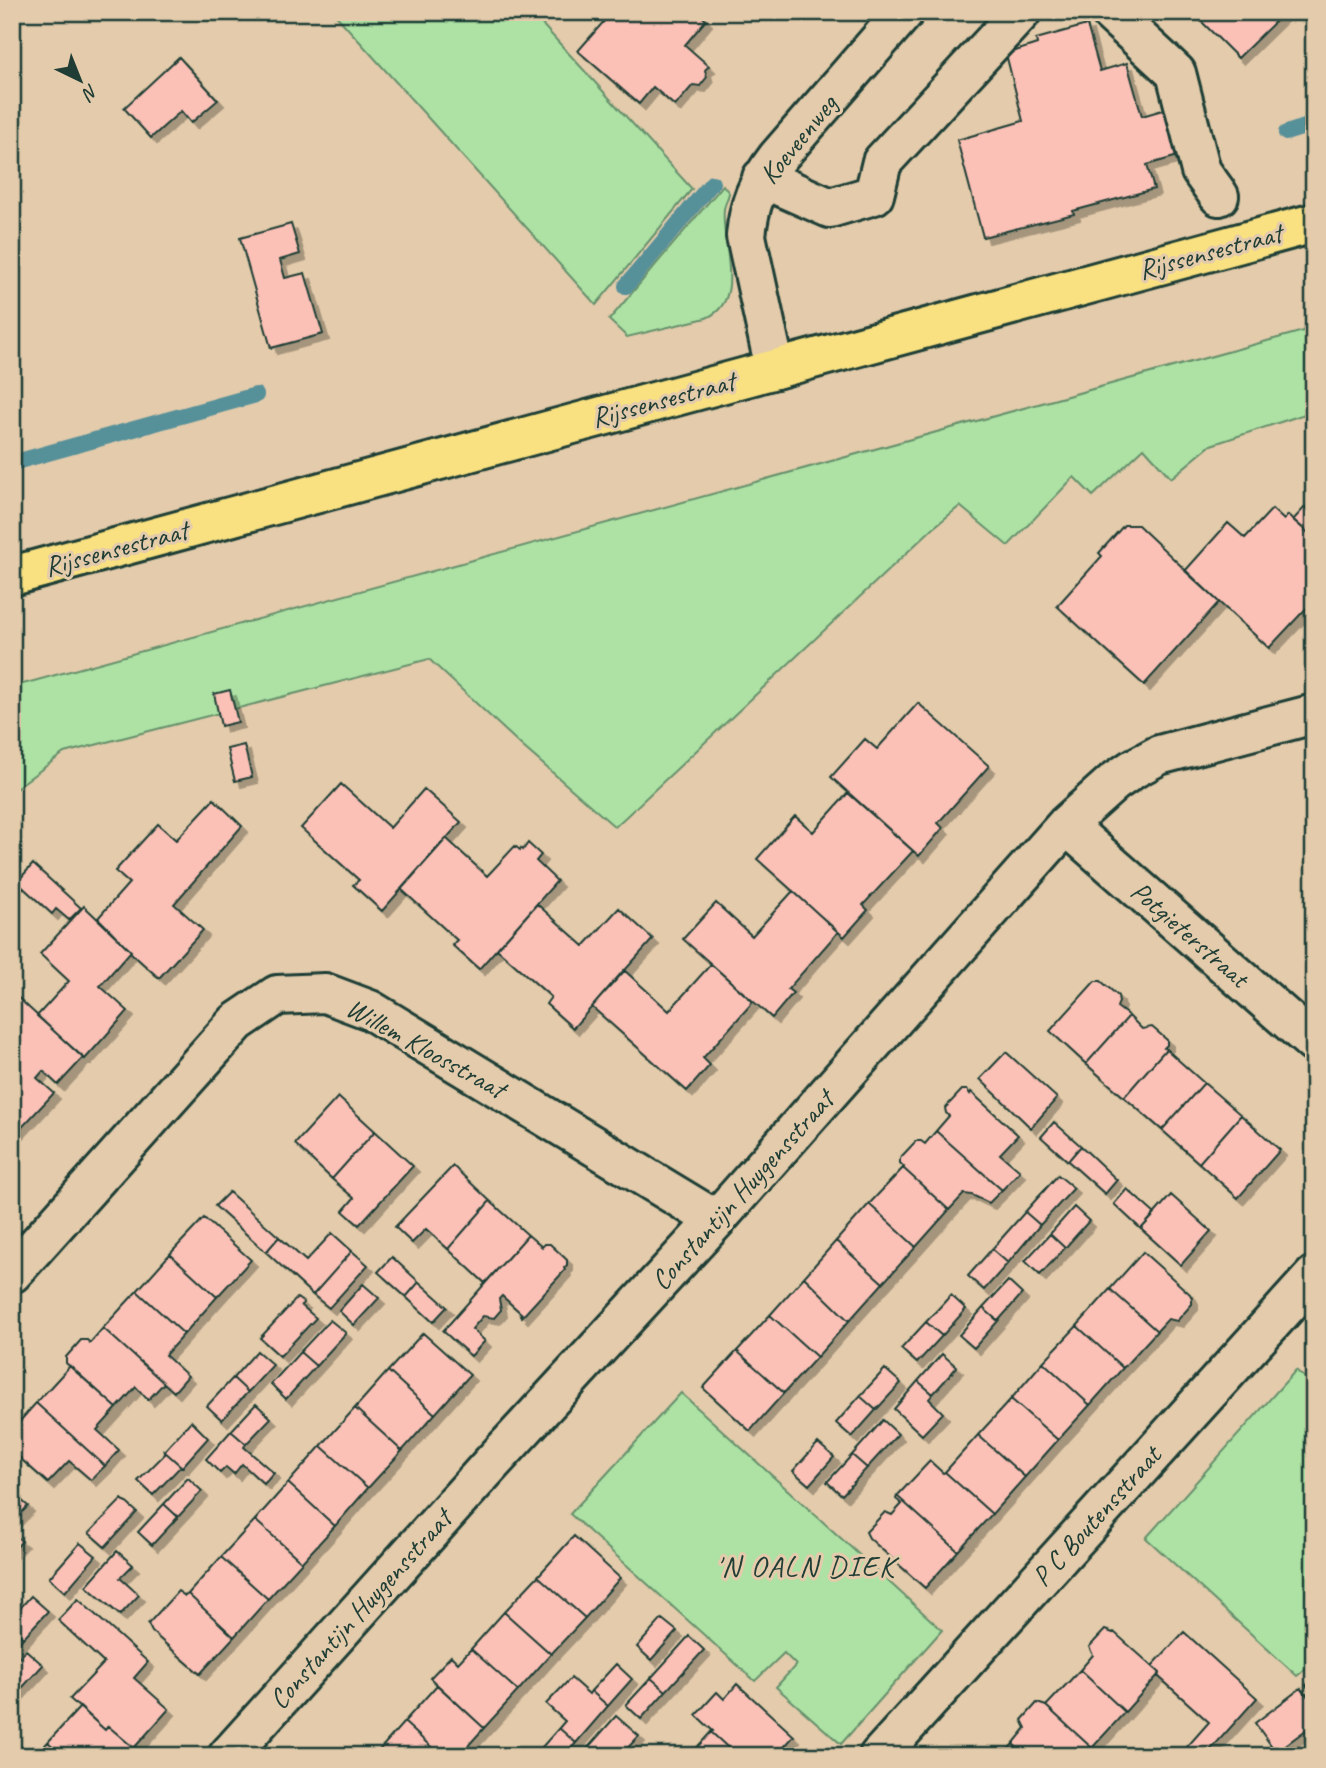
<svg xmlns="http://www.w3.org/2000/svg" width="1326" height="1768" viewBox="0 0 1326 1768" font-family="Caveat,sans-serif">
<defs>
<filter id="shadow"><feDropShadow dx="6" dy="6" stdDeviation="0" flood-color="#0004"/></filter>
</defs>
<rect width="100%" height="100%" fill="#e3cbab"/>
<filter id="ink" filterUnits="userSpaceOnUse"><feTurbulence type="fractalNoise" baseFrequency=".0143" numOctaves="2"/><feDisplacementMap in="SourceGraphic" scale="14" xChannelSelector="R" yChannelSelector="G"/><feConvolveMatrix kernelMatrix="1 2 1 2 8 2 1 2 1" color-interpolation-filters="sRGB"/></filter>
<g filter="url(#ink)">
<path fill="#ade2a4" stroke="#66906c" stroke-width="2" d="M333,12H531L692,189L596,305Z
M723,185L729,193C728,198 725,204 724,209C720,242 748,301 706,318L627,337L609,320Z
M1314,328V411L1211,445L1171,478L1144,448L1093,496L1074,477L1008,546L960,506L933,528L615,827L522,746L429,659L64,753L20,785L12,794V687Z
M1296,1370L1314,1387V1662L1297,1676L1146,1538Z
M681,1393L942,1630L841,1744L776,1687L796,1665L784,1653L755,1681L570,1514Z"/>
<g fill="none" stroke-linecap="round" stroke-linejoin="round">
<path stroke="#579099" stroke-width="16" d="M1286,133L1314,124
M626,286L712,183
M12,463L256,395"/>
</g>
<path fill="#fcc1b6" stroke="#1f3d34" stroke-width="2" filter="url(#shadow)" d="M612,12L615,14L617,12H698L706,20L685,45L709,66L705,70L707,77L700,86L693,85L675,106L653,87L639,104L578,51Z
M1192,12H1285L1238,58Z
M1087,25L1100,71L1127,63L1142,116L1166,109L1178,156L1147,165L1154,189L1073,211L1074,214L983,237L957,140L1023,121L1006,54L1037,44L1036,39Z
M179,57L218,100L191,123L181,111L151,138L124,108Z
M291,224L300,254L280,260L285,278L305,273L323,334L271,348L240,238Z
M1305,507L1314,514V538L1293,520Z
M1272,509L1284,520L1288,515L1314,538V600L1269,648L1185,571L1228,523L1245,538Z
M1124,525H1138L1219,602L1144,685L1057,606L1102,556L1099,553Z
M230,690L238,722L221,726L214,694Z
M918,703L989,766L938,823L943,828L919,856L831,777L865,739L877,749Z
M244,745L252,777L235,781L227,749Z
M341,784L390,828L424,789L461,822L382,911L353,885L359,880L301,828Z
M848,793L913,851L863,905L868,910L844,937L757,859L795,816L813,832Z
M214,799L242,826L174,904L203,930L159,978L130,952L131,951L98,918L129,883L115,871L158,824L176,840Z
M446,838L487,876L515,846L520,850L521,848L523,850L528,843L541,855L536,861L557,881L479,969L452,945L457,940L401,889Z
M33,864L81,908L69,920L56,909L52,914L17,882Z
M793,891L838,932L788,989L793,993L772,1018L683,939L716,903L752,936Z
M537,904L584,946L619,908L653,939L573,1028L546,1004L551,997L497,949Z
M84,906L131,951L100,986L128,1011L85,1059L37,1016L69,981L40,954Z
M711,964L753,1002L703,1058L710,1065L687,1091L592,1007L624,970L669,1011Z
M1095,981H1101L1118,996L1119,1002L1117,1007L1129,1016L1086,1064L1050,1031Z
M12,992L83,1058L58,1085L43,1071L37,1078L54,1093L12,1138Z
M1129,1016L1142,1029L1152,1027L1167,1040V1045L1164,1048L1166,1049L1124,1097L1086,1064Z
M1166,1049L1204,1083L1162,1130L1124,1097Z
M1006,1052L1057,1098L1031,1128L980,1079Z
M1204,1083L1241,1115L1199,1163L1162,1130Z
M962,1090H967L970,1094L971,1092L1018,1135L1000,1154L1020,1171L1002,1190L936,1131L949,1116L946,1113L945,1108Z
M338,1097L375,1131L332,1179L295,1144Z
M1241,1115L1280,1150L1238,1198L1199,1163Z
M1054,1122L1081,1146L1068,1161L1041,1137Z
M375,1131L413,1166L359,1225L343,1211L354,1198L332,1179Z
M936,1131L1002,1190L989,1203L972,1195L964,1194L949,1210L903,1168L904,1167L900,1163V1158L916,1141H921L925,1144Z
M1081,1146L1117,1180L1105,1194L1068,1161Z
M453,1166L490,1201L448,1249L426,1229L412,1243L395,1227Z
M903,1168L949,1210L916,1247L869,1204Z
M1058,1175L1074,1188L1040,1225L1025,1212Z
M1127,1189L1155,1214L1141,1229L1114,1204Z
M229,1192L279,1237L266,1252L215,1206Z
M1171,1195L1211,1231L1181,1265L1141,1229Z
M490,1201L528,1235L485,1283L448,1249Z
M869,1204L916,1247L883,1283L836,1241Z
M1074,1207L1089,1221L1065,1248L1050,1234Z
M1025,1212L1040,1225L1008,1263L992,1249Z
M204,1218L251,1260L217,1297L170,1254Z
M332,1233L352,1251L313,1295L266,1252L279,1237L306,1261Z
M1050,1234L1065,1248L1040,1275L1025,1261Z
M528,1235L542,1247L545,1244H550L567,1260V1265L564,1268L565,1270L522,1317L520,1315L522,1314L502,1296L499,1299L501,1310L494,1318L483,1316L472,1329L485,1341L471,1356L443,1331Z
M836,1241L883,1283L849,1321L804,1277Z
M992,1249L1008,1263L984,1290L968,1276Z
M352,1251L368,1265L329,1308L313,1295Z
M1143,1252L1190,1294L1192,1298V1304L1177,1321L1168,1319L1157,1331L1110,1289Z
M170,1254L217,1297L184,1334L137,1291Z
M392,1257L419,1282L406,1297L378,1272Z
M804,1277L849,1321L817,1357L770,1315Z
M1008,1281L1022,1294L998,1321L983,1308Z
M419,1282L447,1307L433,1322L406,1297Z
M363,1284L379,1298L354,1325L339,1311Z
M1110,1289L1157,1331L1123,1368L1077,1326Z
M137,1291L184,1334L165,1355L188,1376L174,1392L103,1328Z
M951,1295L966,1309L942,1336L926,1322Z
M297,1298L304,1303L301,1305L316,1318L280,1356L260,1338Z
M983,1308L998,1321L974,1348L959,1335Z
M770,1315L817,1357L784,1393L737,1351Z
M330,1320L346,1333L316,1366L300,1352Z
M926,1322L942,1336L917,1363L901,1349Z
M1077,1326L1123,1368L1090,1405L1043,1362Z
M103,1328L164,1383L148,1400L136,1387L117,1408L66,1363V1357L81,1340H87L90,1343Z
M423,1333L470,1375L435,1414L388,1371Z
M257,1351L273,1365L248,1392L233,1378Z
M737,1351L784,1393L750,1431L703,1388Z
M300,1352L316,1366L286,1399L271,1384Z
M942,1354L957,1367L933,1394L918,1381Z
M1043,1362L1090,1405L1058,1440L1011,1399Z
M70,1366L117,1408L97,1430L119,1450L105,1466L36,1403Z
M885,1369L901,1383L876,1410L860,1396Z
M388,1371L435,1414L402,1451L355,1408Z
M233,1378L248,1392L222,1420L207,1406Z
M918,1381L933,1394L929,1399L943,1413L922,1435L894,1409Z
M860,1396L876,1410L852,1437L836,1423Z
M1011,1399L1058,1440L1025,1477L978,1435Z
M36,1403L105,1466L91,1480L69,1461L48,1483L12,1451V1430Z
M256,1404L271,1418L246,1444L231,1431Z
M355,1408L402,1451L368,1488L321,1446Z
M883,1420L898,1434L867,1468L852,1455Z
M191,1421L208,1438L182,1467L164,1451Z
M231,1431L246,1444L244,1447L274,1473L264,1484L242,1464L234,1474L226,1467L220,1473L206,1459Z
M978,1435L1025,1477L992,1514L945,1472Z
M818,1443L834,1457L809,1485L793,1471Z
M321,1446L368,1488L335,1526L288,1483Z
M164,1451L182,1467H180L153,1495L138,1481L165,1454Z
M852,1455L867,1468L842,1495L827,1482Z
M930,1461L943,1473L945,1472L992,1514L958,1551L897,1496Z
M188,1478L202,1491L178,1517L164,1504Z
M288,1483L335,1526L302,1562L255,1520Z
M12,1492L28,1506L12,1523Z
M897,1496L958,1551L925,1588L869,1538L866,1532L885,1512L892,1515L902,1504L896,1499Z
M122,1499L137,1512L105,1547L89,1533Z
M164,1504L178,1517L152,1545L138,1532Z
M255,1520L302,1562L268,1599L221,1557Z
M12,1533L22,1541L12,1552Z
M574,1536L620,1578L585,1618L538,1576Z
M80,1543L96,1556L65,1592L49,1578Z
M117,1551L133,1565L120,1578L139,1595L120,1615L86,1586Z
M221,1557L268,1599L234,1637L188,1594Z
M538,1576L585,1618L551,1654L504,1612Z
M178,1591L185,1596L188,1594L234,1637L200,1674L152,1632L148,1624Z
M31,1596L48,1611L23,1638L12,1628V1617Z
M78,1599L148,1662L134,1678L169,1709L134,1748L108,1726L105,1730L70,1699L104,1663L58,1620Z
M504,1612L551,1654L518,1691L471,1649Z
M662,1619L677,1631L651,1660L637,1647Z
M12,1628L23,1638L12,1650Z
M1105,1630L1113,1633L1114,1632L1160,1673L1125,1712L1080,1670L1093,1655L1089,1647Z
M1184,1632L1257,1698L1205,1756H1179L1209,1722L1158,1676L1160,1673L1152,1666Z
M689,1636L704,1650L666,1691L651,1678Z
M471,1649L518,1691L484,1728L430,1678L451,1656L458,1663Z
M26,1650L43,1665L12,1699V1665Z
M616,1664L632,1679L608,1706L591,1691Z
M1080,1670L1125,1712L1092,1748L1046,1706Z
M571,1678L589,1694L591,1691L608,1706L576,1743L559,1728L565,1721L546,1704Z
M651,1678L666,1691L641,1719L626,1705Z
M1314,1680V1696L1306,1685Z
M737,1684L794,1736L776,1756H737L711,1732L713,1731L696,1715L717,1692L724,1699Z
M437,1685L484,1728L459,1756H441L404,1722Z
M1301,1688L1314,1704V1724L1276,1752L1255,1723Z
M1037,1703L1046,1706L1092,1748L1085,1756H1026L1013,1744L1026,1728L1022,1720Z
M80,1707L105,1730L108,1726L134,1748L127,1756H64L48,1742Z
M616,1716L639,1736L620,1756H590L585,1751Z
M404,1722L441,1756H374Z
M559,1728L576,1743L564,1756H534Z
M711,1732L737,1756H689Z
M48,1742L64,1756H35Z
M1013,1744L1026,1756H1002Z"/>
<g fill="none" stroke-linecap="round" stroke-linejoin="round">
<defs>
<path id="minor" d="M1110,12L1176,73L1201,171L1219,196
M762,178L830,208L874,195L882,162L1021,12
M775,369L746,236C749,204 757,184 777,158L904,12
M1066,825L1314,1043
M12,1273L237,1022L277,995L325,993L370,1010L716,1220
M228,1756L490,1465L716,1220L1066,825L1114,782L1133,769L1159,755L1314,714
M879,1756L1314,1276"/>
<path id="major" d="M12,576L1314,223"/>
</defs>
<use href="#minor" stroke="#1f3d34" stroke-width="44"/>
<use href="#major" stroke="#1f3d34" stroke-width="44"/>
<use href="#minor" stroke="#e3cbab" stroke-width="38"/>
<use href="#major" stroke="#f9e181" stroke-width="38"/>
</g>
</g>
<g text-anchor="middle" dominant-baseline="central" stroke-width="6" stroke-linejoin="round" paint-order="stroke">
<g font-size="28" fill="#1f3d34" stroke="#e3cbab">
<text transform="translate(798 139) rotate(-51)">Koeveenweg</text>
<text transform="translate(1210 251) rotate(-15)">Rijssensestraat</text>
<text transform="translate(663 399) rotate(-15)">Rijssensestraat</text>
<text transform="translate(116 548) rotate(-15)">Rijssensestraat</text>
<text transform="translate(1190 934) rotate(41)">Potgieterstraat</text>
<text transform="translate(426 1048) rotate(29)">Willem Kloosstraat</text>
<text transform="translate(742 1190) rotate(-48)">Constantijn Huygensstraat</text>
<text transform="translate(1096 1516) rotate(-48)">P C Boutensstraat</text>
<text transform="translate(360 1609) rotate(-48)">Constantijn Huygensstraat</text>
</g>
<g font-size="30" letter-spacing="2" fill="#1f3d34" stroke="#e3cbab">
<text x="806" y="1566">'N OALN DIEK</text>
</g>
</g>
<rect width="1326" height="1768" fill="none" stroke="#e3cbab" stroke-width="42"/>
<rect x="21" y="21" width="1284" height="1726" fill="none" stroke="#1f3d34" stroke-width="2.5" filter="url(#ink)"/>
<g transform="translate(80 80) rotate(137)" stroke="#e3cbab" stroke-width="5" paint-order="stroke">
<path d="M0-5L12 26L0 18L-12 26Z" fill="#1f3d34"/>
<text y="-10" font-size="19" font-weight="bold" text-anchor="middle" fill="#1f3d34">N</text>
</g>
</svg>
